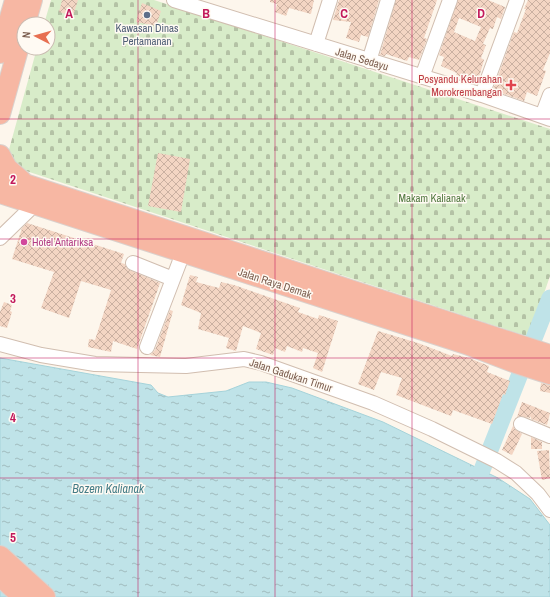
<svg xmlns="http://www.w3.org/2000/svg" width="550" height="597" viewBox="0 0 550 597" font-family="'Archivo Narrow',sans-serif">
<defs>
<pattern id="cemetery-stones" width="16" height="16" patternUnits="userSpaceOnUse"><rect width="16" height="16" fill="#d8ecc9"/><path d="M2 7V4a2 2 0 0 1 4 0v3zM10 15v-3a2 2 0 0 1 4 0v3z" fill="#b4c2a5"/></pattern>
<pattern id="water-ripples" width="26" height="14" patternUnits="userSpaceOnUse"><rect width="26" height="14" fill="#bfe3e8"/><path d="M2 4q2-2 4 0t4 0M15 11q2-2 4 0t4 0" fill="none" stroke="#a0bbbe"/></pattern>
<pattern id="building-cross-hatch" width="8" height="8" patternUnits="userSpaceOnUse"><rect width="8" height="8" fill="#f3d5c3"/><path d="M0 0l8 8M0 8l8-8" fill="none" stroke="#cab0a1"/></pattern>
</defs>
<rect width="100%" height="100%" fill="#fdf6ec"/>
<path fill="url(#cemetery-stones)" d="M51,0H154L550,129V276L529,337L5,164L37,48H48V24H44Z"/>
<path fill="url(#water-ripples)" stroke="#a5d3da" d="M0,358L151,385L158,393L168,397L226,391L249,382H266L292,388L383,422L498,478L530,499L550,525V597H0Z"/>
<g fill="none" stroke-linecap="round" stroke-linejoin="round">
<path stroke="#bfe3e8" stroke-width="17" d="M482,470L550,298"/>
</g>
<path fill="url(#building-cross-hatch)" fill-rule="evenodd" d="M62,0H78L73,16L59,12Z
M270,0H314L311,14L289,8L286,16L275,12L277,4L270,2Z
M339,0H379L368,37L361,35L359,42L346,38L351,22L333,20Z
M396,0H437L424,38L427,39L419,60L409,57L407,61L386,54L385,56L380,55Z
M458,0H488L505,7L501,19L497,17L493,29L490,28L483,44L486,45L481,58L484,60L477,84L469,82V79L456,75L457,73L441,66L444,57L439,55ZM459,18L481,27L475,41L454,32Z
M528,0H550V53L543,70L546,71L537,96L527,92L524,101L493,90L514,32L517,33L526,9H524Z
M142,3L161,11L156,26L136,22Z
M158,153L190,159L181,212L148,206Z
M27,223L124,254L121,263L125,264L127,269L160,283L137,349L113,341L111,352L88,347L89,339L95,340L111,290L81,281L69,318L41,308L54,272L12,259L22,228Z
M190,275L198,277L196,282L219,288L221,282L234,285L300,308L298,312L318,319L319,315L338,321L322,372L313,368L318,353L303,348L302,352L287,346L285,352L275,348L273,355L256,349L261,333L243,326L236,351L226,348L229,338L198,329L201,313L181,305Z
M4,302L12,305L10,311L12,312L7,328L0,326V312Z
M170,310L173,311L160,357L150,355L155,350Z
M378,331L418,343L452,356L453,354L469,358L489,366L487,372L510,381L505,395L503,394L492,424L453,410L451,416L396,395L402,378L381,372L374,390L358,384Z
M541,383L550,385V393L540,391Z
M522,402L550,413L547,425L531,419V416L530,418L520,416L517,417Z
M513,426L515,429L522,434L512,455L502,450Z
M531,437L542,442V449H531Z
M549,450L550,478L542,480L537,451Z"/>
<g fill="none" stroke-linecap="round" stroke-linejoin="round">
<defs>
<path id="minor" d="M174,0L482,95L550,119
M316,44L330,0
M369,61L388,0
M422,77L450,0
M482,95L517,0
M542,116L550,95
M0,238L34,205
M133,263L173,279
M0,344L41,355L95,364L186,366L244,359L261,363L373,403L432,429L497,461L516,473L538,494L550,510
M147,347L183,253
M521,424L550,436"/>
<path id="highway" d="M25,24L32,0
M0,53L15,0
M0,114L24,28
M0,155L7,168L22,181
M0,176L550,355
M0,193L466,344L516,363L550,374
M0,556L45,597
M0,576L23,597"/>
</defs>
<use href="#minor" stroke="#d1beb0" stroke-width="16"/>
<use href="#highway" stroke="#dad1cd" stroke-width="22"/>
<use href="#minor" stroke="#fff" stroke-width="14"/>
<use href="#highway" stroke="#f7b7a3" stroke-width="20"/>
</g>
<path fill="none" stroke="#c2185b" stroke-width="1" stroke-opacity="0.55" d="M138,0V597M275,0V597M412,0V597M0,119H550M0,239H550M0,358H550M0,478H550"/>
<circle fill="#5c6f8a" stroke="#fffaf3" stroke-width="1.5" cx="147" cy="15" r="4"/>
<path fill="#e0444e" stroke="#fffaf3" stroke-width="1.5" d="M509 79h4v4h4v4h-4v4h-4v-4h-4v-4h4z"/>
<circle fill="#d1479c" stroke="#fffaf3" stroke-width="1.5" cx="24" cy="242" r="4"/>
<g text-anchor="middle" dominant-baseline="central" stroke-width="3" stroke-linejoin="round" paint-order="stroke">
<g font-size="11" fill="#4e5e75" stroke="#fffaf3">
<text x="147" y="28">Kawasan Dinas<tspan x="147" dy="13">Pertamanan</tspan></text>
</g>
<g font-size="11" fill="#7a5c4d" stroke="#fffaf3">
<text transform="translate(362 59) rotate(17)">Jalan Sedayu</text>
<text transform="translate(275 283) rotate(18)">Jalan Raya Demak</text>
<text transform="translate(291 375) rotate(18)">Jalan Gadukan Timur</text>
</g>
<g font-size="11" fill="#be3a42" stroke="#fffaf3" text-anchor="end">
<text x="502" y="79">Posyandu Kelurahan<tspan x="502" dy="13">Morokrembangan</tspan></text>
</g>
<g font-size="11" fill="#537a41" stroke="#fffaf3">
<text x="432" y="198">Makam Kalianak</text>
</g>
<g font-size="11" fill="#b23c85" stroke="#fffaf3" text-anchor="start">
<text x="32" y="242">Hotel Antariksa</text>
</g>
<g font-size="12" font-style="italic" fill="#437c86" stroke="#fffaf3">
<text x="108" y="489">Bozem Kalianak</text>
</g>
</g>
<g font-size="13" text-anchor="middle" font-weight="bold" fill="#c2185b" stroke="#fffaf3" stroke-width="3" stroke-linejoin="round" paint-order="stroke">
<text x="69" y="18">A</text>
<text x="206" y="18">B</text>
<text x="344" y="18">C</text>
<text x="481" y="18">D</text>
<text x="13" y="184">2</text>
<text x="13" y="303">3</text>
<text x="13" y="422">4</text>
<text x="13" y="542">5</text>
</g>
<g transform="translate(36 36) rotate(276)"><circle r="19" fill="#fffaf3" stroke="#cabbb1"/>
<path d="M0-3L7 15L0 10L-7 15Z" fill="#e76f51"/>
<text y="-6" font-size="11" font-weight="bold" text-anchor="middle" fill="#7a5c4d">N</text>
</g>
</svg>
